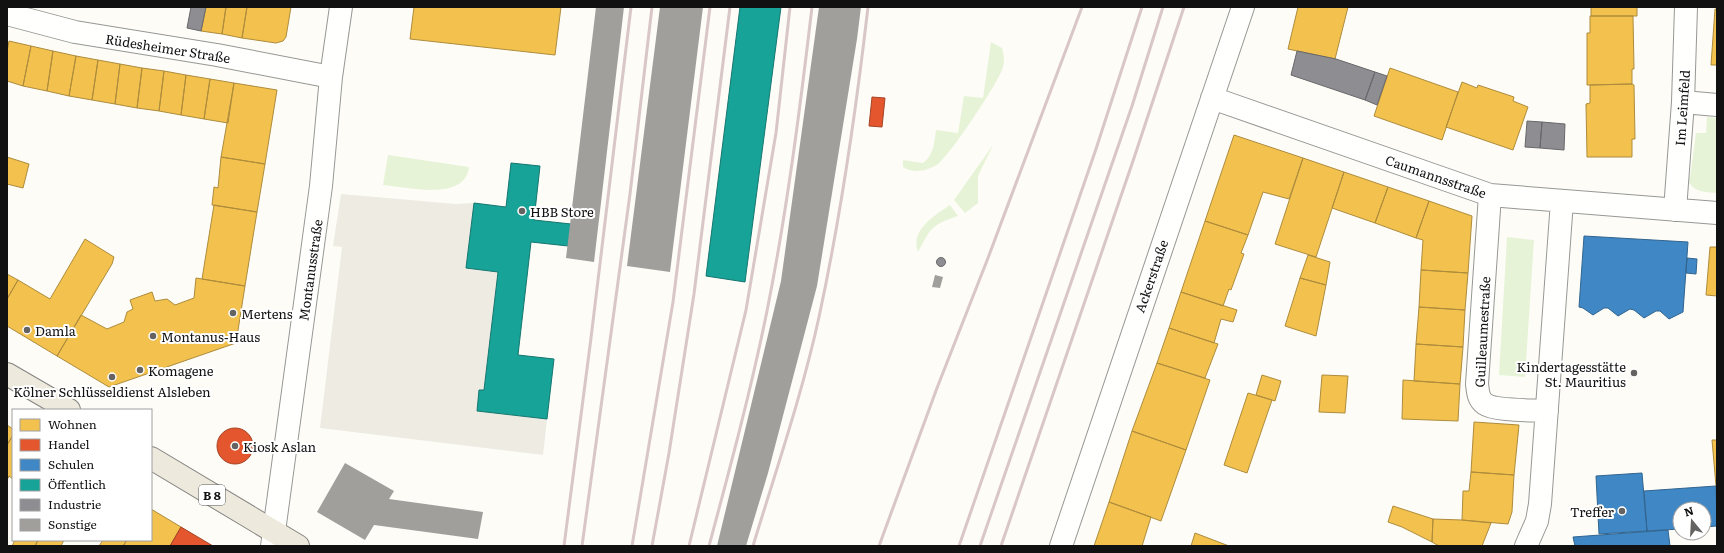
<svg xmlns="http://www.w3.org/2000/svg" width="1724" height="553" viewBox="0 0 1724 553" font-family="Literata,serif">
<rect width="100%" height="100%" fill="#fdfcf7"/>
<path fill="#e7f3d7" d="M991,42L1002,48C1004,56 1005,62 1002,70C995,87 951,154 938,164C928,171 913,174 903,167V160L923,163C934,155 934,143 936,130L958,133L964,96L983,98Z
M1707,117L1717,118V193C1704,192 1691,192 1687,177L1690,178L1696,133H1706Z
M993,145L978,176V203L965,213L954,200Z
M388,155L469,167C465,202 407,187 383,185Z
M950,205L958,216C931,225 931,228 918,252C910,230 934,216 950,205Z
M1507,237L1534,240L1525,377L1499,375Z"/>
<path fill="#edebe2" d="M341,194L456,204L474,203L466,268L498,272L484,390L479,391L477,411L547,419L543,455L320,428L342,247L333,246Z"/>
<path fill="#f2c14e" stroke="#ae8c3c" d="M206,7H226L222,34L201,31Z
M226,7H247L242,38L222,34Z
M247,7H291L286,37L283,41L276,43L242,38Z
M414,7H561L555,55L410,39Z
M1298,7H1348L1335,59L1288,49Z
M1591,7H1637V16H1591Z
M1715,9H1717V65H1711Z
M1590,16H1633L1634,69H1632V84L1587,85V33H1590Z
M9,41L31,46L23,86L7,81V51Z
M31,46L53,51L47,91L23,86Z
M53,51L76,56L69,96L47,91Z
M76,56L98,60L92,100L69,96Z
M98,60L120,64L115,104L92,100Z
M120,64L142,68L137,108L115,104Z
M142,68L164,71L159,111L137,108Z
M1390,68L1458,92L1442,140L1374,116Z
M164,71L186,75L181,115L159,111Z
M186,75L210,79L204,119L181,115Z
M210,79L234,83L228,123L204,119Z
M1462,82L1477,88L1478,85L1514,97L1513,101L1528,107L1513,150L1446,127Z
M234,83L277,90L265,164L221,157Z
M1632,84L1634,85L1635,139H1632V157H1587L1586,104L1590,103V85Z
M1234,135L1303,158L1289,199L1263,192L1248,235L1205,221Z
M7,157L29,164L23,188L7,184Z
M221,157L265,164L257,212L212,205L214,187L218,188Z
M1303,158L1344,172L1316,257L1275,244Z
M1344,172L1388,187L1375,223L1332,208Z
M1388,187L1429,201L1416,238L1375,223Z
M1429,201L1472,216L1468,273L1421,270L1423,240L1416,238Z
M214,205L257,212L245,286L202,279Z
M1205,221L1248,235L1241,253L1244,254L1231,290L1229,289L1223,306L1181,292Z
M85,239L114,257L112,264L57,356L7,326V299L18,280L50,299Z
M1710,247H1717V296L1706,295Z
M1308,255L1330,262L1326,285L1300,278Z
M1421,270L1468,273L1465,310L1419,307Z
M7,274L18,280L7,299Z
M196,278L245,286L236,343L109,387L57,356L81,315L107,329L124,322L127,312L133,309L130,300L152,292L155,301L167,299L175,305L194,298Z
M1300,278L1326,285L1316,336L1285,326Z
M1181,292L1237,310L1233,322L1221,319L1214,343L1169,328Z
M1419,307L1465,310L1463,347L1416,344Z
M1169,328L1218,344L1205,378L1157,363Z
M1416,344L1463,347L1460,384L1414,381Z
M1157,363L1210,380L1186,450L1132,431Z
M1262,375L1281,381L1275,401L1256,395Z
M1322,375L1348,376L1345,413L1319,412Z
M1403,380L1460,384L1458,421L1402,419Z
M1248,393L1272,400L1247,473L1224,465Z
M1474,422L1519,425L1514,475L1471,472Z
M7,425L13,429V435L7,445Z
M1132,431L1186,450L1161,521L1109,502Z
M13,435V479L9,476L7,480V445Z
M1712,440H1717V500L1716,486Z
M1471,472L1514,475L1512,512L1508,524L1462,520L1463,491H1469Z
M1109,502L1151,517L1142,546H1094Z
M1393,506L1433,519L1432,542L1402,527L1388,522Z
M151,509L181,527L170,546H123L127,540H151Z
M1433,519L1462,520L1491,523L1482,546H1439L1432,542Z
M1195,533L1229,546H1191Z
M15,540H38L35,546H12Z
M38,540H64L61,546H35Z
M103,540H127L123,546H99Z"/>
<path fill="#e4572e" stroke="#a54225" d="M872,97L885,98L882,127L869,126Z
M217 446a18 18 0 1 1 36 0a18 18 0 1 1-36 0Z
M181,527L213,546H170Z"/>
<path fill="#3f88c5" stroke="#31648f" d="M1584,236L1688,242L1683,312L1669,319L1660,311H1656L1644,318L1634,310L1630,309L1618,316L1608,308H1604L1593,315L1583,308L1579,307Z
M1687,258L1697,259L1696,274L1686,273Z
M1642,473L1647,531L1599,534L1596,476Z
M1716,486L1717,526L1704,527V509H1680V529L1647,531L1644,491Z
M1668,530L1670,546H1575L1573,537Z"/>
<path fill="#17a398" stroke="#157770" d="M740,7H781L745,282L706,276Z
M511,163L540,166L534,220L571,224L568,246L531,242L518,355L554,359L547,419L477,411L479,390H484L498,272L466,268L474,203L506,207Z"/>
<path fill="#8d8d92" stroke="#68686b" d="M191,7H206L201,31L187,28Z
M1297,51L1336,59L1375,72L1365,100L1291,75Z
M1375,72L1387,76L1377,105L1365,100Z
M1527,121L1542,122L1540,148L1525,147Z
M1542,122L1565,124L1564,150L1540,148Z
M936.5 262a4.5 4.5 0 1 1 9 0a4.5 4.5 0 1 1-9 0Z"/>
<path fill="#a19f9c" d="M596,7H624L594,262L566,258Z
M660,7H703L670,272L627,266Z
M819,7H861L857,39L817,286L768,473L746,546H717L781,281Z
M935,275L943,277L940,288L932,287Z
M345,463L394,491L389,499L483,512L478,539L374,525L365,540L317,512Z"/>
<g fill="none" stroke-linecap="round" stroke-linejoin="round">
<defs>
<path id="minor" d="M7,14L75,32L217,55L331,77
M1212,98L1490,195L1717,213
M1683,102L1717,105
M1490,195L1477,384C1478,392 1478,399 1485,404C1495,411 1533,410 1547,411
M1675,210L1683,102L1686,7
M272,546L321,186L331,77L341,7
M1061,546L1243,7
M1526,546L1537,521L1540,504L1562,201"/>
<path id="major" d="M7,374L69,410
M151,458L298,546"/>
</defs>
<use href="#minor" stroke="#979795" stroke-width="24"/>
<use href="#major" stroke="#858482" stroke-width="24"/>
<use href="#minor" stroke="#fffffe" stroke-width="22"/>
<use href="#major" stroke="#ede9dc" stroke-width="22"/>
<path stroke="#d9c6c7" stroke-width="3" d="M564,546L591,338L631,7
M582,546L630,194L652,7
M632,546L673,302L710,7
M652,546L669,453L694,294L730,7
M689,546L746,310L776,133L790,7
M709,546C730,468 751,390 767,311C787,211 800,109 812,7
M753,546C776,470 802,395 819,317C841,215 856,111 868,7
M879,546L937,388L988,258L1082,7
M959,546L1096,149L1142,7
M980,546L1132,106L1163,7
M1001,546L1134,158L1184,7"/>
</g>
<g fill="#646362" stroke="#fff" stroke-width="1.5">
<circle cx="522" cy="211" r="4"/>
<circle cx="233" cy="313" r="4"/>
<circle cx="27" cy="330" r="4"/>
<circle cx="153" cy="336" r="4"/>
<circle cx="140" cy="370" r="4"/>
<circle cx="1634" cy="373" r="4"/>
<circle cx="112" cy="377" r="4"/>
<circle cx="235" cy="446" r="4"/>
<circle cx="1622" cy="511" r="4"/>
</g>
<g text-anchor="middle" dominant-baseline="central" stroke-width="4" stroke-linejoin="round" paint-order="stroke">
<rect fill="#fff" stroke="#585858" stroke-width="1" x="199" y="485" width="26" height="20" rx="3"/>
<g font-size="12" font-weight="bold" fill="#111">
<text x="212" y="495">B 8</text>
</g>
<g font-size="13" fill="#111" stroke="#fff">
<text transform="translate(168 48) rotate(9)">Rüdesheimer Straße</text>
<text transform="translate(1682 108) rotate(-86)">Im Leimfeld</text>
<text transform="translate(1436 176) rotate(19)">Caumannsstraße</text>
<text transform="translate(310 270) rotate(-82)">Montanusstraße</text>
<text transform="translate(1151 276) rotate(-71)">Ackerstraße</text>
<text transform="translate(1482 332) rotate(-87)">Guilleaumestraße</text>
</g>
<g font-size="13" fill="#111" stroke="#fff" text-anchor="start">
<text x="530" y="211">HBB Store</text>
<text x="241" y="313">Mertens</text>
<text x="35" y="330">Damla</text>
<text x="161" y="336">Montanus-Haus</text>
<text x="1626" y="366" text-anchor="end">Kindertagesstätte<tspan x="1626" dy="15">St. Mauritius</tspan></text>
<text x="148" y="370">Komagene</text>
<text x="112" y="391" text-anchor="middle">Kölner Schlüsseldienst Alsleben</text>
<text x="243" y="446">Kiosk Aslan</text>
<text x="1614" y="511" text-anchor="end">Treffer</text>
</g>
</g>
<rect width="1724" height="553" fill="none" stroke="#111111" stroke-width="16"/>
<rect x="12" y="409" width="140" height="132" fill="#ffffff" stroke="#a0a0a0"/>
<rect x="20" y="419" width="20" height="12" fill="#f2c14e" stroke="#a0a0a0"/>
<text x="48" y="429" font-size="12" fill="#111111">Wohnen</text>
<rect x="20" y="439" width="20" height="12" fill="#e4572e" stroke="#a0a0a0"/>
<text x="48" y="449" font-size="12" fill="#111111">Handel</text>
<rect x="20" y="459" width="20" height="12" fill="#3f88c5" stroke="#a0a0a0"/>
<text x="48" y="469" font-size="12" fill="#111111">Schulen</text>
<rect x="20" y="479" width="20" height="12" fill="#17a398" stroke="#a0a0a0"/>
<text x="48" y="489" font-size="12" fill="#111111">Öffentlich</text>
<rect x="20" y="499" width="20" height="12" fill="#8d8d92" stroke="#a0a0a0"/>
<text x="48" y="509" font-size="12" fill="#111111">Industrie</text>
<rect x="20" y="519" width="20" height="12" fill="#a19f9c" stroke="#a0a0a0"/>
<text x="48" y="529" font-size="12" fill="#111111">Sonstige</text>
<g transform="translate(1692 521) rotate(342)"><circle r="19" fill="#ffffff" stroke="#a0a0a0"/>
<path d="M0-3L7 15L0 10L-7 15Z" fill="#646362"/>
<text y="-6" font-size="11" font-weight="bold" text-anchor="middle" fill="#111111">N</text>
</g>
</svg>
